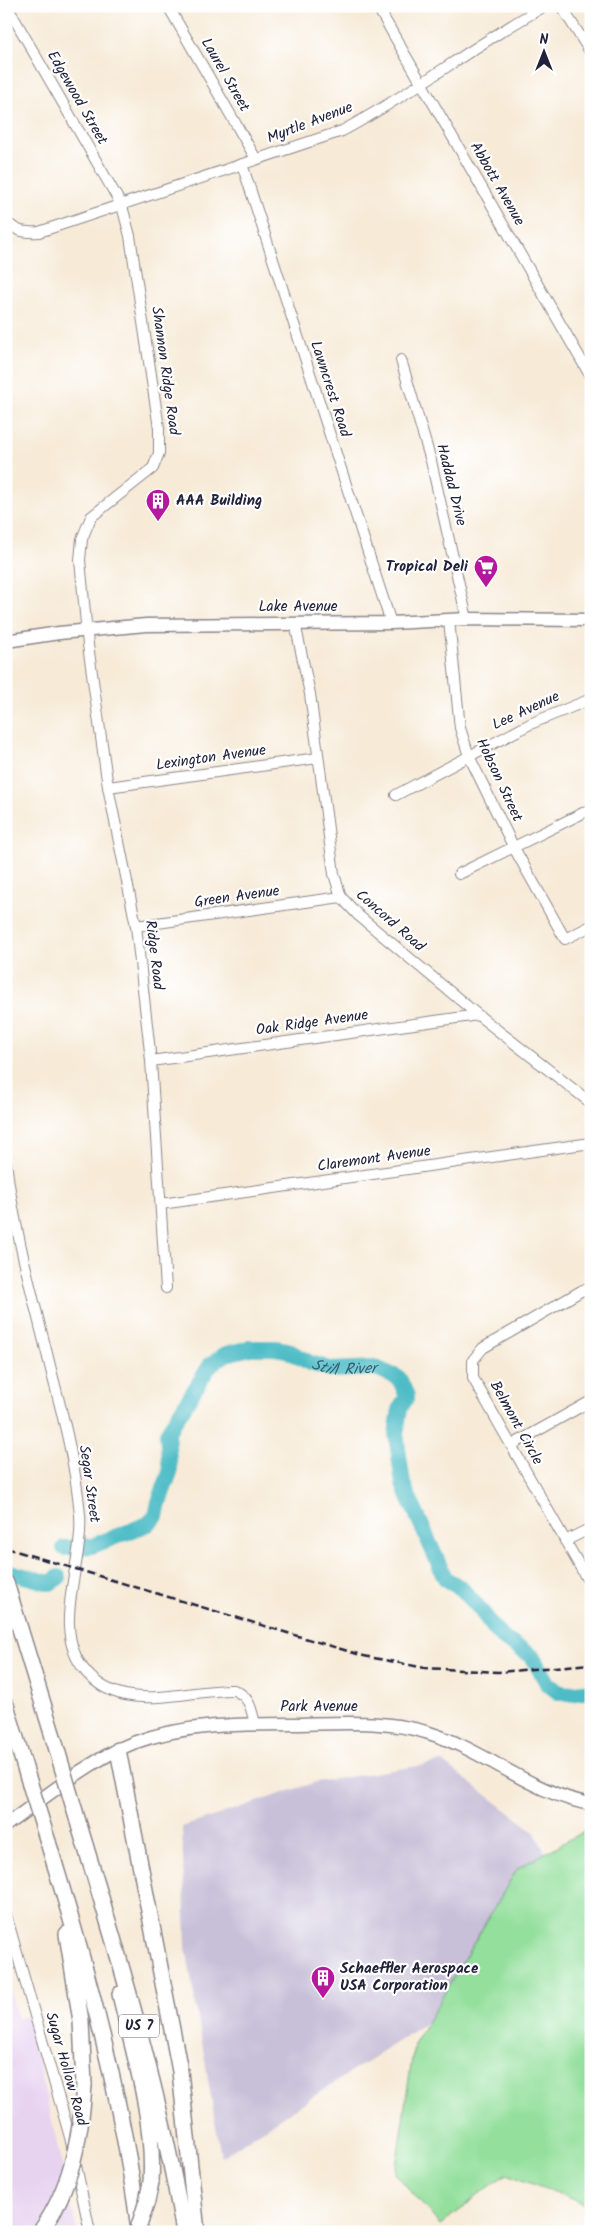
<svg xmlns="http://www.w3.org/2000/svg" width="597" height="2238" viewBox="0 0 597 2238" font-family="Kalam,sans-serif">
<rect width="100%" height="100%" fill="#fff"/>
<filter id="ink" filterUnits="userSpaceOnUse"><feTurbulence type="fractalNoise" baseFrequency=".02" numOctaves="2"/><feDisplacementMap in="SourceGraphic" scale="10" xChannelSelector="R" yChannelSelector="G"/><feConvolveMatrix kernelMatrix="1 2 1 2 8 2 1 2 1" color-interpolation-filters="sRGB"/></filter>
<filter id="wash" filterUnits="userSpaceOnUse"><feTurbulence type="fractalNoise" baseFrequency=".0096" numOctaves="4" result="noise"/><feDisplacementMap in="SourceGraphic" scale="20" xChannelSelector="R" yChannelSelector="G"/><feGaussianBlur stdDeviation="1.12" result="paint"/><feColorMatrix in="noise" values="0 0 0 0 0 0 0 0 0 0 0 0 0 0 0 0 0 1.4 0 .05"/><feComposite in="paint" operator="in"/></filter>
<g filter="url(#wash)">
<rect width="100%" height="100%" fill="#f7ebd8"/>
<path fill="#e7d2f0" d="M6,1975L17,2018L28,2016L77,2232H6Z"/>
<path fill="#c8bfd8" d="M443,1762L534,1831L591,1941L499,1975L221,2157L186,1947L182,1827L316,1782Z"/>
<path fill="#93df9b" stroke="#5a806b" d="M591,1827V2206L506,2174L440,2225L395,2173L414,2045L517,1869Z"/>
<g fill="none" stroke-linecap="round" stroke-linejoin="round">
<g stroke="#4ebcc6" stroke-width="16">
<path id="s1" d="M64,1548L92,1546L148,1524L156,1516L159,1502L170,1472L167,1433L211,1364L226,1354L250,1348H275L287,1350L310,1363L333,1370L376,1368L399,1378L407,1396L400,1409L396,1434L403,1484L445,1578L462,1589L479,1608L501,1637L532,1656L547,1683L558,1692L567,1694L591,1691"/>
<path d="M6,1571L50,1583L59,1577"/>
</g>
</g>
</g>
<g filter="url(#ink)">
<g fill="none" stroke-linecap="round" stroke-linejoin="round">
<defs>
<path id="minor" d="M7,6L122,206L130,236L159,428V453L153,468L91,517L82,539L80,560L88,645L108,787L136,926L151,1061L166,1288
M168,6L256,159
M377,6L591,377
M561,6L591,53
M242,164L391,623
M6,221C16,232 26,233 39,232L342,131C412,94 475,44 545,6
M401,360L431,461L467,619
M449,620L460,728L469,756L513,846L565,939L591,926
M295,623L310,694L334,874L341,897L359,916L478,1015L591,1103
M108,787L318,758
M396,795L530,724L591,699
M459,874L591,809
M136,926L341,897
M151,1061L478,1015
M6,1163C15,1235 35,1304 52,1374C64,1420 76,1467 80,1515C84,1566 49,1629 86,1672C124,1716 185,1689 234,1690C250,1697 251,1708 255,1724
M161,1204L591,1143
M591,1288L581,1291L483,1348L473,1360V1378L591,1586
M512,1445L591,1401
M565,1541L591,1528
M6,1915L70,2137L90,2232"/>
<path id="major" d="M6,641L59,633L146,625L391,623L467,619L591,620
M6,1825C44,1798 90,1760 133,1743C187,1723 245,1724 301,1724C344,1723 388,1720 429,1733C485,1750 532,1794 591,1804"/>
<path id="highway" d="M6,1583L55,1743
M6,1705L25,1768
M118,1750L180,2071L197,2232
M79,1825C120,1959 160,2093 184,2232
M48,1842C87,1969 122,2097 139,2229
M67,1934L81,2021L84,2085
M120,1994C134,2055 155,2119 151,2182"/>
</defs>
<use href="#minor" stroke="#8c868a" stroke-width="12"/>
<use href="#major" stroke="#8c868a" stroke-width="15"/>
<use href="#highway" stroke="#8c868a" stroke-width="18"/>
<use href="#minor" stroke="#fff" stroke-width="10"/>
<use href="#major" stroke="#fff" stroke-width="12"/>
<use href="#highway" stroke="#fff" stroke-width="15"/>
<path stroke="#22223b" stroke-width="2.5" stroke-dasharray="8 4" stroke-linecap="butt" d="M6,1548L364,1656L425,1668L498,1672L591,1664"/>
<defs>
<path id="highway-bridge" d="M55,1743L79,1825
M25,1768L48,1842
M40,2232C71,2190 81,2137 84,2085
M137,2232L147,2201L151,2182"/>
</defs>
<use href="#highway-bridge" stroke="#8c868a" stroke-width="18" stroke-linecap="butt"/>
<use href="#highway-bridge" stroke="#fff" stroke-width="15"/>
</g>
</g>
<defs>
<symbol id="building-pin" viewBox="-11 -11 22 30"><path d="M0 17L-7.5 6A9.5 9.5 0 1 1 7.5 6Z" fill="#b5179e" stroke="#fff"/><path d="M-4-6H4V6H1V3H-1V6H-4ZM-2.5-4.3h1.7v1.8h-1.7ZM.8-4.3h1.7v1.8H.8ZM-2.5-1h1.7V.8h-1.7ZM.8-1h1.7V.8H.8Z" fill="#fff"/></symbol>
<symbol id="supermarket-pin" viewBox="-11 -11 22 30"><path d="M0 17L-7.5 6A9.5 9.5 0 1 1 7.5 6Z" fill="#b5179e" stroke="#fff"/><path d="M-6-5.5h2.5l.6 2H6L4.5 2H-2.5L-4.4-4H-6ZM-1.5 3.2a1.3 1.3 0 1 0 .1 0ZM3 3.2a1.3 1.3 0 1 0 .1 0Z" fill="#fff"/></symbol>
</defs>
<g fill-rule="evenodd">
<use href="#building-pin" x="144" y="487" width="28" height="38"/>
<use href="#supermarket-pin" x="472" y="553" width="28" height="38"/>
<use href="#building-pin" x="309" y="1964" width="28" height="38"/>
</g>
<g text-anchor="middle" dominant-baseline="central" stroke-width="4.5" stroke-linejoin="round" paint-order="stroke">
<rect fill="#fff" stroke="#646476" stroke-width="1" x="119" y="2014.5" width="40" height="23" rx="4"/>
<g font-size="14" font-weight="bold" fill="#22223b">
<text x="139" y="2026">US 7</text>
</g>
<g font-size="15" fill="#22223b" stroke="#fff">
<text transform="translate(225 75) rotate(60)">Laurel Street</text>
<text transform="translate(77 98) rotate(60)">Edgewood Street</text>
<text transform="translate(310 123) rotate(-21)">Myrtle Avenue</text>
<text transform="translate(497 184) rotate(60)">Abbott Avenue</text>
<text transform="translate(165 371) rotate(82)">Shannon Ridge Road</text>
<text transform="translate(330 389) rotate(72)">Lawncrest Road</text>
<text transform="translate(451 485) rotate(76)">Haddad Drive</text>
<text x="298" y="607">Lake Avenue</text>
<text transform="translate(526 711) rotate(-25)">Lee Avenue</text>
<text transform="translate(211 758) rotate(-8)">Lexington Avenue</text>
<text transform="translate(499 780) rotate(65)">Hobson Street</text>
<text transform="translate(237 897) rotate(-8)">Green Avenue</text>
<text transform="translate(390 921) rotate(41)">Concord Road</text>
<text transform="translate(154 955) rotate(83)">Ridge Road</text>
<text transform="translate(312 1023) rotate(-8)">Oak Ridge Avenue</text>
<text transform="translate(374 1159) rotate(-8)">Claremont Avenue</text>
<text transform="translate(516 1423) rotate(61)">Belmont Circle</text>
<text transform="translate(89 1484) rotate(82)">Segar Street</text>
<text x="319" y="1707">Park Avenue</text>
<text transform="translate(66 2069) rotate(74)">Sugar Hollow Road</text>
</g>
<g font-size="15" font-weight="bold" fill="#22223b" stroke="#fff" text-anchor="start">
<text x="176" y="501">AAA Building</text>
<text x="468" y="567" text-anchor="end">Tropical Deli</text>
<text x="340" y="1969">Schaeffler Aerospace<tspan x="340" dy="17">USA Corporation</tspan></text>
</g>
<g font-size="16" font-style="italic" fill="#346073" stroke="#fff">
<text stroke="none"><textPath href="#s1" startOffset="408">Still River</textPath></text>
</g>
</g>
<rect width="597" height="2238" fill="none" stroke="#fff" stroke-width="25"/>
<g transform="translate(544 52)" stroke="#ffffff" stroke-width="4" paint-order="stroke">
<path d="M0-4L9 19L0 12L-9 19Z" fill="#22223b"/>
<text y="-8" font-size="14" font-weight="bold" text-anchor="middle" fill="#22223b">N</text>
</g>
</svg>
